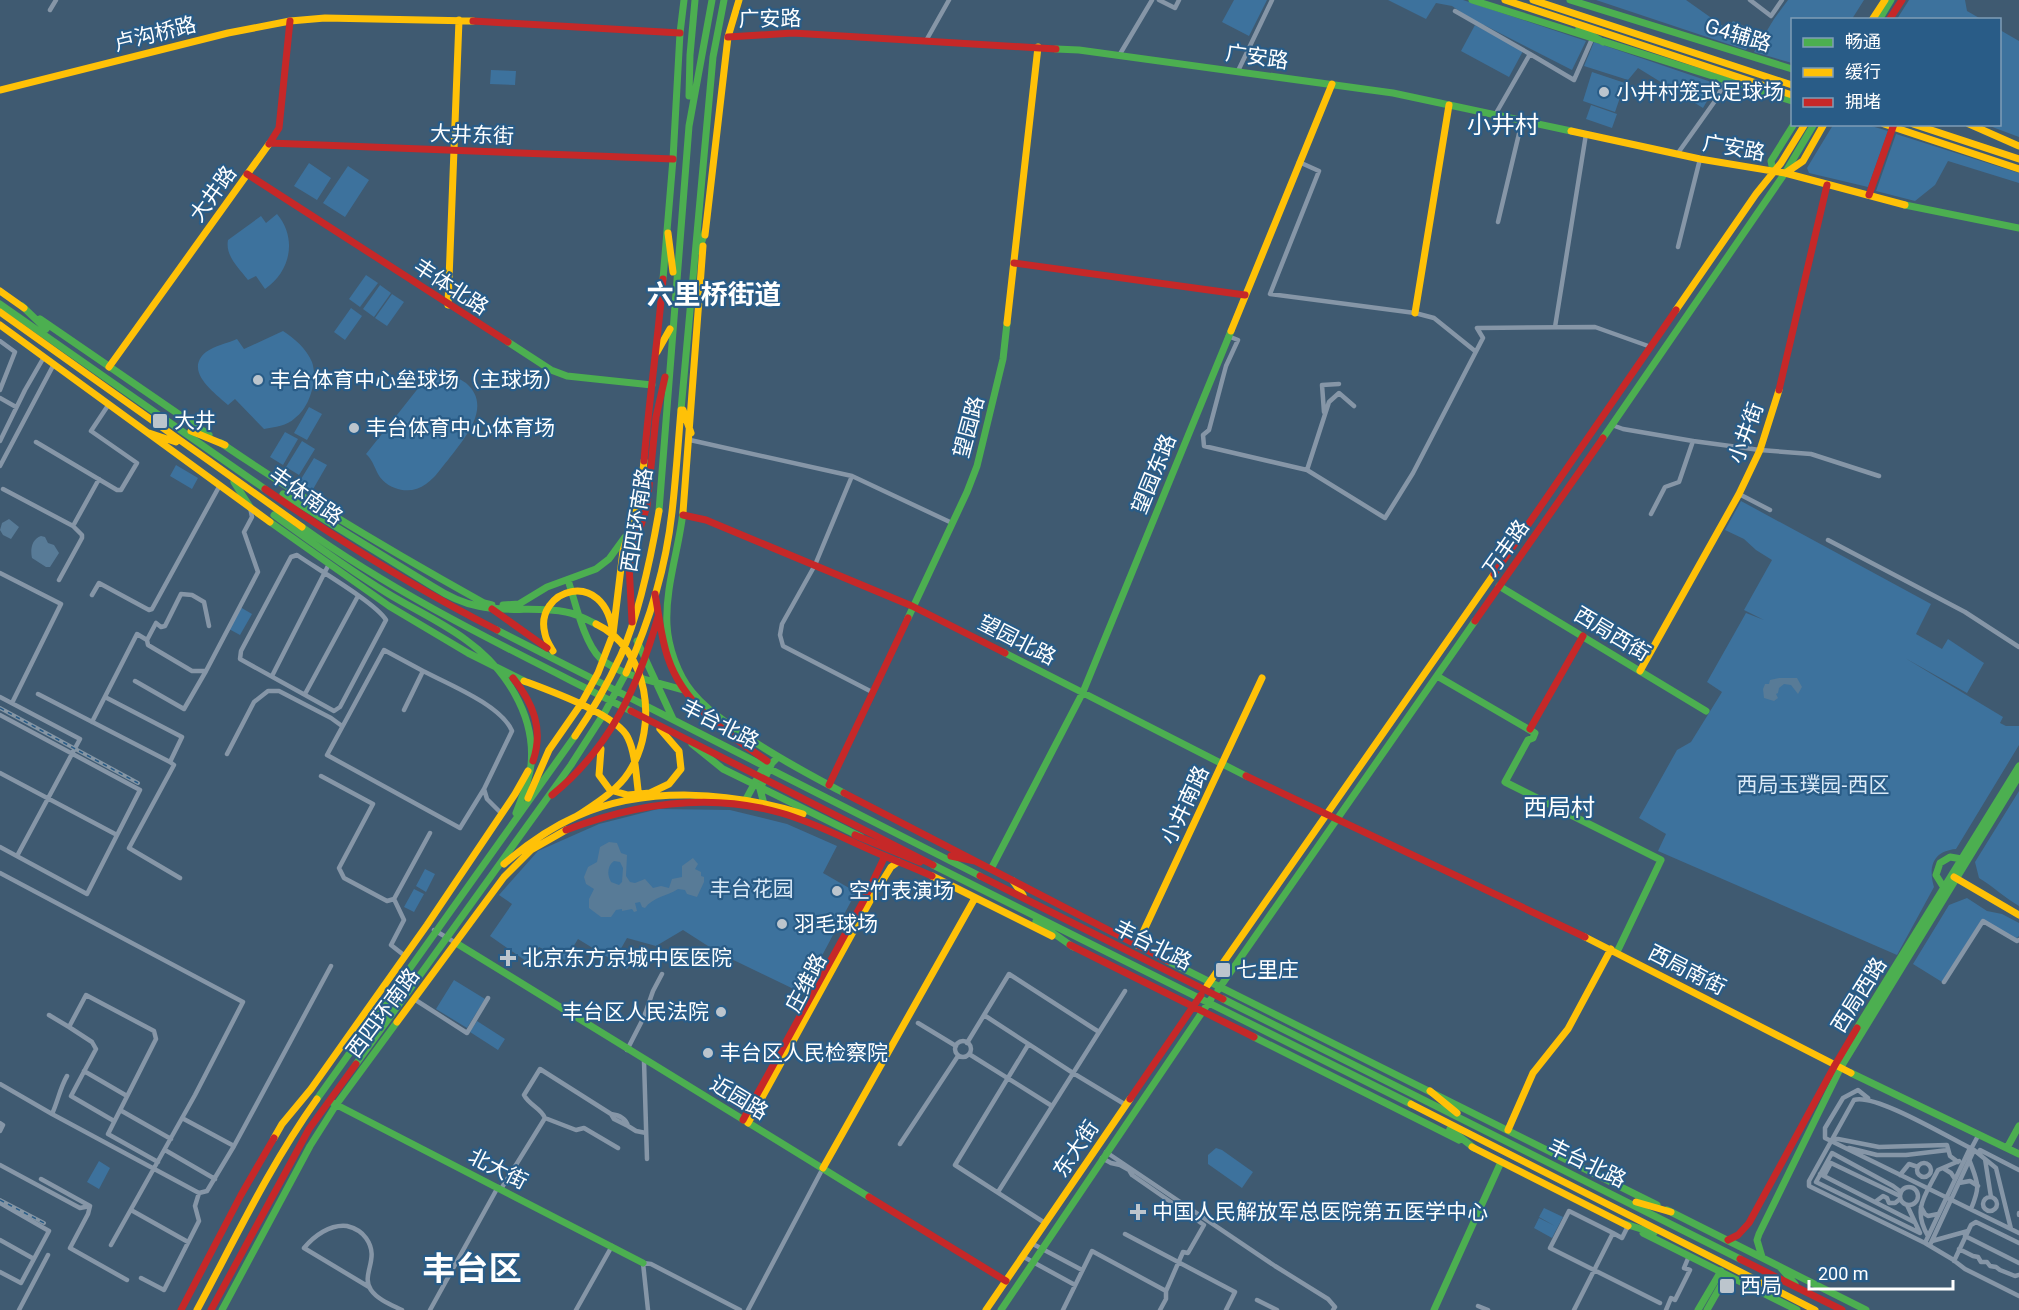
<svg xmlns="http://www.w3.org/2000/svg" width="2019" height="1310" viewBox="0 0 2019 1310" font-family="Roboto,'Noto Sans SC',sans-serif">
<rect width="100%" height="100%" fill="#3f5a71"/>
<path fill="#3d729d" d="M1234,0H1267L1249,36L1222,22Z
M1388,0H1463L1586,41L1572,70L1484,25L1483,27L1452,6L1436,3L1426,19Z
M1596,0H1686L1727,29L1733,21L1757,32L1746,50Z
M1788,0H1864L1852,19L1792,20V63L1754,52L1774,19Z
M1909,0H1965L1967,11L1981,19H1897Z
M1475,25L1523,51L1509,77L1461,51Z
M2000,30L2019,41V137L1987,125L2000,124Z
M1594,42L1717,84L1703,108L1638,68L1628,80L1584,66Z
M491,70L516,71L515,85L490,84Z
M1592,72L1625,83L1615,112L1583,101Z
M1591,105L1617,114L1612,128L1586,119Z
M1833,125H1868L1888,131L1868,187L1809,173L1807,168Z
M1896,134L2019,173V183L1948,161L1935,185L1915,201L1876,191Z
M309,163L331,178L317,200L294,186Z
M348,166L369,180L345,217L323,203Z
M277,214C298,239 290,272 265,289L256,276L248,280C239,268 225,256 228,240L261,216L266,223Z
M366,275L378,283L360,307L349,299Z
M380,285L391,293L374,317L363,309Z
M392,294L404,302L387,326L375,318Z
M351,308L362,316L345,340L334,332Z
M283,331C295,339 306,348 312,362C318,379 310,407 295,418C287,426 275,427 264,429L235,399L228,405C215,393 183,371 206,352C214,346 228,343 237,339L244,349Z
M431,372L436,377C447,374 457,376 466,383C494,407 463,440 448,460C441,468 435,478 426,484C417,491 405,492 395,488C374,480 378,465 366,454Z
M309,407L322,414L307,440L294,433Z
M285,432L298,439L283,465L270,457Z
M302,441L315,449L299,475L286,467Z
M314,458L327,465L312,491L298,484Z
M176,465L198,478L192,489L170,476Z
M1741,501L1931,604L1916,634L1942,649L1948,639L1984,663L1967,693L1905,658L2003,717L2000,723L2006,726H2019V745L1956,849C1933,851 1928,867 1934,887L1897,955L1658,851L1666,834L1639,818L1677,750L1691,742L1722,692L1707,682L1746,613L1764,620L1744,610L1772,560L1756,550L1744,539L1725,530Z
M240,607L252,614L240,635L229,629Z
M2019,791V906C2005,898 1994,887 1979,878L1975,862Z
M658,809L730,810L787,824L837,846L823,873L856,892L802,993L719,953L683,930L656,946L627,938L619,952L632,961L627,969L578,939L565,960L539,947L526,961L490,936L512,904L499,895L538,851L599,824Z
M425,869L435,874L426,892L416,886Z
M414,889L424,894L414,912L404,907Z
M1967,898L1987,911L2002,914L2019,923V936L2016,939L1982,919L1942,982L1913,964L1949,905Z
M454,980L485,999L467,1028L436,1009Z
M477,1021L505,1039L498,1050L470,1032Z
M1216,1148L1222,1150L1253,1172L1242,1188L1208,1164V1155Z
M99,1161L110,1168L99,1189L87,1182Z
M1544,1208L1563,1217L1552,1238L1534,1228L1539,1218L1555,1226L1539,1217Z"/>
<path fill="#587b97" fill-rule="evenodd" d="M9,519L19,527L11,539L3,535L0,530L2,523Z
M41,536L45,537L48,543L54,545L59,553L50,567H46L32,558C30,549 32,539 41,536Z
M1779,678H1797L1802,687L1798,694L1791,685L1784,684L1779,688L1778,693L1776,694L1778,698L1774,701L1764,698L1763,689L1765,684H1769L1770,680Z
M609,842L617,843L621,853L627,855L626,876L630,882L635,883L645,879L653,888L661,886L669,888L672,879L682,877V866L693,858L698,864L695,869L701,872V876L704,877V882L697,897L687,894L685,890L678,889C667,896 653,897 645,908L642,907L640,902L635,903L637,911L634,912L632,909L622,911V909L616,910L611,917H601L589,908V899L594,889L586,884L584,877L588,867L597,862L600,847ZM614,861L620,862L623,868L622,882L619,885L611,882C607,875 607,866 614,861Z"/>
<g fill="none" stroke-linecap="round" stroke-linejoin="round">
<path stroke="#8696a7" stroke-width="4.5" d="M1159,0L1175,8L1179,0
M1750,0L1771,16L1782,0
M50,10L56,0
M1455,11L1530,54L1495,115
M927,39L949,0
M1120,54L1152,0
M1530,54L1574,80L1592,39
M1238,71L1272,0
M1678,153L1715,101L1726,80
M1299,162L1319,171L1270,294L1415,313L1434,318L1475,351
M1498,222L1522,121
M1678,247L1700,159
M1555,327L1586,134
M1228,336L1238,340L1226,366L1209,430L1203,435L1204,446L1307,470L1385,518L1413,473L1483,338L1477,328L1595,327L1651,347
M0,341L15,352L0,390
M0,398L16,407
M1324,412L1322,385L1339,384
M1612,425L1623,429L1693,441L1760,450L1811,454L1879,476
M690,440L852,476L952,523
M0,441L25,390L44,357
M36,442L117,490H121L137,463L91,431L109,404
M0,466L54,364
M1307,470L1329,402L1339,393L1354,406
M852,476L815,565L782,624L780,635L783,646L872,692
M3,489L73,526L99,479
M1739,494L1770,510
M1651,514L1665,487L1679,482L1693,441
M1828,540L1965,612L2019,647
M297,555C317,569 376,603 386,620L340,707L334,711L240,659L241,651L291,557Z
M0,573L61,604L12,703
M59,580L82,538V535L73,526
M92,595L99,583L149,610L152,609L220,485
M209,626L204,602L192,595L181,594L165,626L161,627L156,623L147,640L148,645L192,671H206L258,572L244,532L252,517L250,507
M423,671L384,650L327,755L460,828L484,789
M272,676L329,564
M135,681L184,709L206,671
M38,694L170,762L182,737L105,697
M305,694L358,596
M0,697L80,739L17,856
M404,710L423,671C448,684 501,705 512,731L484,789L487,799L502,814
M0,715L140,790L87,894L0,847
M92,722L137,634L147,640
M227,754L254,702L268,691H279L331,718L342,726
M170,762L174,765L129,848L180,878
M0,773L117,835
M321,776L373,804L339,868L344,878L387,901L394,899
M0,873L243,1002L195,1095L111,1245
M434,930L456,943
M405,956L391,945L404,920L394,899L430,833
M1944,982L1983,921L2017,941L2019,940
M414,999L467,1033L488,998
M49,1015L69,1027L86,995L154,1031L156,1039L108,1134L158,1162
M918,1023L956,1046
M69,1027L92,1042L96,1049L71,1096L114,1121
M1099,1032L1009,974L984,1015L1073,1073L1126,1105
M955 1049a8 8 0 1 1 16 0a8 8 0 1 1-16 0Z
M967,1043L984,1015
M1028,1045L955,1165L1045,1223
M627,1050L644,1017L653,991L662,974
M969,1054L1052,1106
M644,1061L647,1159
M84,1071L127,1096
M0,1084L52,1114L199,1193L207,1191L234,1146L331,966
M1868,1098L1858,1090L1843,1098L1825,1128V1138L2019,1233
M120,1110L171,1139
M52,1114C58,1101 60,1088 67,1076
M182,1118L234,1146
M545,1118L576,1130L584,1128L618,1148
M0,1123L3,1125L0,1131
M628,1126L636,1131L646,1133
M1833,1138L1879,1147L1947,1145L1950,1156L1958,1162
M900,1144L958,1056
M1849,1148L1877,1155H1906L1948,1150
M1971,1149L1979,1134
M165,1150L215,1179
M1974,1150L1996,1168L2011,1229
M1106,1152L1275,1266L1328,1299L1335,1307L1333,1310
M1978,1153L1980,1150L2019,1170
M1969,1159C1978,1184 1981,1185 1971,1209
M1985,1159L1991,1197
M1917 1170a7 7 0 1 1 14 0a7 7 0 1 1-14 0Z
M0,1165L80,1208L90,1206L88,1214L70,1248L127,1280
M1943,1168L1951,1173L1955,1179
M1820,1174L1914,1222
M1900,1175L1909,1164L1918,1167
M1824,1176L1831,1163L1900,1196
M41,1179L90,1206
M1959,1183L1970,1181L1978,1186
M1900 1196a9 9 0 1 1 18 0a9 9 0 1 1-18 0Z
M501,1189L545,1118C541,1108 529,1105 524,1095L540,1069L611,1114C619,1115 626,1119 628,1126L614,1119L611,1114
M998,1192L1125,991
M1901,1192L1893,1186L1832,1153L1816,1182L1920,1233L1907,1205
M1983 1204a7 7 0 1 1 14 0a7 7 0 1 1-14 0Z
M1875,1202L1883,1196L1887,1198L1889,1203H1895L1900,1199
M0,1203L49,1231L21,1283L0,1272
M1921,1207L1925,1214L1928,1216L1938,1214
M131,1210L188,1242
M2019,1213V1215
M1613,1233L1622,1238L1628,1226
M1125,1234L1235,1292L1226,1310
M1928,1236C1912,1209 1925,1196 1938,1170L1959,1161
M1965,1236L2019,1263
M0,1240L34,1259
M1932,1241L1968,1231
M1031,1243L1082,1270
M1925,1243L1970,1148
M1930,1245L1974,1150C1951,1139 1875,1093 1854,1100L1809,1181V1186L1925,1243L1952,1259L1965,1269L2019,1296
M1959,1249L1973,1256L1978,1257L1981,1262H1987L1990,1266L1996,1267L2000,1270L2015,1276L2019,1275
M1022,1256L1075,1285
M1954,1261L1971,1225L1976,1222L2019,1243
M141,1278L164,1290L199,1221L195,1206L199,1193
M369,1287L304,1248C314,1236 330,1224 347,1226C355,1228 361,1231 366,1238C381,1259 360,1274 371,1290C378,1300 392,1305 402,1310
M1257,1300L1277,1310
M1478,1306L1488,1310
M19,1310L48,1255
M430,1310L498,1187
M576,1310L612,1246
M648,1310L643,1263L651,1264L740,1310
M748,1310L823,1168
M1063,1310L1092,1251L1166,1291L1183,1252L1188,1253L1204,1225L1132,1175L1129,1170L1120,1165L1111,1163L1102,1158
M1160,1310L1166,1299V1291
M1574,1310L1613,1233L1569,1211L1550,1248L1660,1303
M1666,1310L1671,1298L1675,1300L1690,1270L1684,1268L1689,1256"/>
<path stroke="#4caf50" stroke-width="7" d="M1472,0L1792,101
M1570,0L1792,69
M1879,20L1891,0
M1579,28L1603,42
M1056,49L1079,50L1393,93L1571,131
M689,96L690,55L695,0
M1773,171L1771,161L1794,124
M1905,205L2019,228
M699,251L705,231
M663,279L673,159L680,33L684,0
M0,304L265,489
M22,306L46,329
M40,319L209,435
M508,342L551,370L567,376L652,385
M681,410L713,57L724,0
M1603,438L1785,173L1814,124
M221,443C306,501 394,553 484,603L492,605
M234,482L250,507
M283,494L432,586C446,595 461,603 478,606C507,613 537,606 566,612C577,614 586,619 596,624
M659,511L689,126L712,0
M683,512C679,549 665,587 667,625C668,647 678,675 692,692C704,707 719,717 734,728C769,753 806,773 844,793
M274,515C311,542 348,569 387,593C413,609 442,622 466,640C505,668 536,715 531,765C529,782 522,797 516,813
M270,522L389,606L468,653L524,681
M302,527C404,600 520,654 631,711
M568,580C575,601 584,643 600,658C622,677 658,682 684,690
M1499,586L1706,711
M503,605L519,604L547,587L596,569L609,559L625,537
M908,618L967,492L977,466L1003,359L1007,323
M497,630L980,876
M637,641L673,719
M1005,653L1246,776
M1437,676L1535,733L1533,738L1528,740L1505,782L1661,860L1617,952
M692,744L723,769L861,837
M744,803L766,762
M764,804L760,789L772,763L777,758
M933,865L1411,1104
M991,869L1083,692L1231,331
M1944,888L1936,875L1940,863L1950,857L1962,859
M1036,921L1073,947
M456,943L869,1197
M1168,961L1657,1205
M1218,990L1475,621
M1223,999L1740,1259
M1857,1028L2019,766
M1254,1037L1459,1140
M356,1064L571,765L605,712L626,673
M1851,1073L2019,1154
M317,1099L575,736
M333,1103L643,1263
M1450,1129L1474,1148
M2007,1148L2019,1126
M1667,1210L1866,1310
M1625,1224L1654,1233
M1643,1233L1797,1310
M1762,1257L1757,1240L1759,1234L1841,1067L2019,776
M1780,1267L1795,1284
M222,1310L310,1146L336,1105L397,1022
M1001,1310L1211,999
M1434,1310L1501,1162
M1698,1310L1721,1271
M1707,1310L1727,1275"/>
<path stroke="#ffc107" stroke-width="7" d="M1505,0L1792,95
M1533,0L1792,85
M1872,20L1885,0
M0,90L228,33L290,21L325,18L473,21
M1884,124L2019,169
M1913,124L2019,159
M1969,124L2019,146
M1571,131L1700,159L1785,173L1905,205
M1787,172L1803,161L1824,124
M668,233L673,272
M705,235L728,37L739,0
M0,291L24,308
M448,305L459,20
M1676,310L1756,194L1781,163L1805,124
M0,312L302,527
M1415,313L1449,105
M1007,323L1038,47
M0,325L270,522
M1231,331L1332,84
M657,352L670,329
M109,367L269,144
M683,410L691,433
M191,431L225,445
M149,433L176,442
M683,512L703,246
M553,651C550,646 546,640 545,634C533,590 605,565 613,634
M1640,671L1739,494L1760,450L1779,390
M626,673C649,623 666,566 672,512C676,478 678,444 681,410
M524,681C548,690 618,715 628,738C636,755 636,778 639,797
M575,736C593,710 608,683 621,655C640,612 651,557 659,511
M601,749L599,775L610,790L628,795L650,793L669,784L681,769L679,751L660,729
M528,798L549,750L581,704L598,673L613,634L623,551L641,489L644,461
M577,816C595,804 617,791 629,772C659,726 649,649 596,624
M504,864C526,845 550,828 577,816C647,785 732,792 803,814
M932,876L1052,936
M1954,877L2019,915
M1013,881L1023,895
M1585,937L1851,1073
M1137,945L1262,678
M1207,986L1494,574
M397,1022L504,877L531,850L566,830
M1430,1091L1457,1113
M1411,1104L1815,1310
M748,1123L870,901L891,867L898,862
M1508,1130L1533,1073L1568,1029L1611,949
M274,1138L282,1124L311,1089L427,925L515,794L528,771
M1472,1147L1628,1226
M823,1168L975,898
M1636,1202L1671,1212
M197,1310C235,1239 270,1165 317,1099
M986,1310L1130,1099"/>
<path stroke="#c62828" stroke-width="7" d="M1889,20L1902,0
M473,21L680,33
M728,37L793,33L1056,49
M270,143L673,159
M269,144L279,128L290,21
M247,174L508,342
M1869,195L1894,124
M1014,263L1245,295
M1779,390L1827,185
M644,461C649,400 658,340 663,279
M265,489C340,541 416,589 497,630
M683,515L706,520L912,606L1005,653
M1494,574L1676,310
M655,594C659,615 661,638 668,658C684,706 728,734 767,761
M492,609L547,648
M1475,621L1603,438
M632,622L629,564L647,506L656,417L665,377
M513,678C533,703 544,729 533,761
M631,711L933,865
M1530,729L1583,636
M1246,776L1585,937
M829,785L908,618
M844,793L1168,961
M552,795C610,748 638,687 658,617
M566,830C634,804 709,792 781,813C813,822 843,838 873,851C893,860 913,867 932,876
M855,835L920,862
M951,856L975,861
M980,876L1223,999
M1070,945L1254,1037
M1130,1099L1201,995
M743,1120L864,900L885,856
M869,1197L1006,1281
M1728,1240L1738,1235L1749,1223L1835,1065L1857,1028
M1740,1259L1842,1310
M181,1310L241,1195L274,1138
M211,1310L309,1129L356,1064"/>
<defs>
<path id="rail" d="M0,708L138,783
M0,1200L44,1223"/>
</defs>
<use href="#rail" stroke="#8596a5" stroke-width="4"/>
<use href="#rail" stroke="#295c87" stroke-width="1.5" stroke-dasharray="4.5" stroke-linecap="butt"/>
</g>
<g fill="#bcc5cd" stroke="#295c87" stroke-width="2">
<circle cx="1604" cy="92" r="6"/>
<circle cx="258" cy="380" r="6"/>
<rect x="152" y="413" width="16" height="16" rx="3"/>
<circle cx="354" cy="428" r="6"/>
<circle cx="837" cy="891" r="6"/>
<circle cx="782" cy="924" r="6"/>
<path d="M505 949h6v6h6v6h-6v6h-6v-6h-6v-6h6z"/>
<rect x="1215" y="962" width="16" height="16" rx="3"/>
<circle cx="721" cy="1012" r="6"/>
<circle cx="708" cy="1053" r="6"/>
<path d="M1135 1203h6v6h6v6h-6v6h-6v-6h-6v-6h6z"/>
<rect x="1719" y="1278" width="16" height="16" rx="3"/>
</g>
<g text-anchor="middle" dominant-baseline="central" stroke-width="4.5" stroke-linejoin="round" paint-order="stroke">
<g font-size="21" fill="#fff" stroke="#295c87">
<text transform="translate(770 19) rotate(-1)">广安路</text>
<text transform="translate(155 34) rotate(-14)">卢沟桥路</text>
<text transform="translate(1738 35) rotate(17)">G4辅路</text>
<text transform="translate(1257 57) rotate(8)">广安路</text>
<text transform="translate(472 135) rotate(2)">大井东街</text>
<text transform="translate(1734 148) rotate(10)">广安路</text>
<text transform="translate(213 194) rotate(-54)">大井路</text>
<text transform="translate(451 287) rotate(33)">丰体北路</text>
<text transform="translate(969 427) rotate(-75)">望园路</text>
<text transform="translate(1746 433) rotate(-70)">小井街</text>
<text transform="translate(1154 474) rotate(-68)">望园东路</text>
<text transform="translate(306 496) rotate(35)">丰体南路</text>
<text transform="translate(637 520) rotate(-81)">西四环南路</text>
<text transform="translate(1506 548) rotate(-55)">万丰路</text>
<text transform="translate(1612 634) rotate(31)">西局西街</text>
<text transform="translate(1017 640) rotate(27)">望园北路</text>
<text transform="translate(720 724) rotate(27)">丰台北路</text>
<text transform="translate(1185 805) rotate(-65)">小井南路</text>
<text transform="translate(1153 945) rotate(27)">丰台北路</text>
<text transform="translate(1687 970) rotate(27)">西局南街</text>
<text transform="translate(806 983) rotate(-62)">庄维路</text>
<text transform="translate(1859 995) rotate(-58)">西局西路</text>
<text transform="translate(383 1013) rotate(-53)">西四环南路</text>
<text transform="translate(739 1098) rotate(31)">近园路</text>
<text transform="translate(1076 1149) rotate(-56)">东大街</text>
<text transform="translate(1587 1163) rotate(26)">丰台北路</text>
<text transform="translate(498 1169) rotate(27)">北大街</text>
</g>
<g font-size="21" fill="#fff" stroke="#295c87" text-anchor="start">
<text x="1616" y="92">小井村笼式足球场</text>
<text x="270" y="380">丰台体育中心垒球场（主球场）</text>
<text x="174" y="421">大井</text>
<text x="366" y="428">丰台体育中心体育场</text>
<text x="849" y="891">空竹表演场</text>
<text x="794" y="924">羽毛球场</text>
<text x="522" y="958">北京东方京城中医医院</text>
<text x="1236" y="970">七里庄</text>
<text x="709" y="1012" text-anchor="end">丰台区人民法院</text>
<text x="720" y="1053">丰台区人民检察院</text>
<text x="1152" y="1212">中国人民解放军总医院第五医学中心</text>
<text x="1740" y="1286">西局</text>
</g>
<g font-size="21" fill="#d9e9f7" stroke="#295c87">
<text x="1813" y="785">西局玉璞园-西区</text>
<text x="752" y="889">丰台花园</text>
</g>
<g font-size="24" fill="#fff" stroke="#295c87">
<text x="1503" y="125">小井村</text>
<text x="1559" y="808">西局村</text>
</g>
<g font-size="27" font-weight="bold" fill="#fff" stroke="#295c87">
<text x="714" y="295">六里桥街道</text>
</g>
<g font-size="33" font-weight="bold" fill="#fff" stroke="#295c87">
<text x="472" y="1268">丰台区</text>
</g>
</g>
<rect x="1791" y="18" width="210" height="108" fill="#295c87" stroke="#7f9db7" stroke-width="1.5"/>
<rect x="1803" y="38" width="30" height="9" fill="#4caf50" stroke="#7f9db7" stroke-width="1.5"/>
<text x="1845" y="48" font-size="18" fill="#ffffff">畅通</text>
<rect x="1803" y="68" width="30" height="9" fill="#ffc107" stroke="#7f9db7" stroke-width="1.5"/>
<text x="1845" y="78" font-size="18" fill="#ffffff">缓行</text>
<rect x="1803" y="98" width="30" height="9" fill="#c62828" stroke="#7f9db7" stroke-width="1.5"/>
<text x="1845" y="108" font-size="18" fill="#ffffff">拥堵</text>
<path d="M1809 1280v9h144v-9" fill="none" stroke="#ffffff" stroke-width="3"/>
<text x="1818" y="1280" font-size="18" fill="#ffffff" stroke="#295c87" stroke-width="4.5" paint-order="stroke">200 m</text>
</svg>
